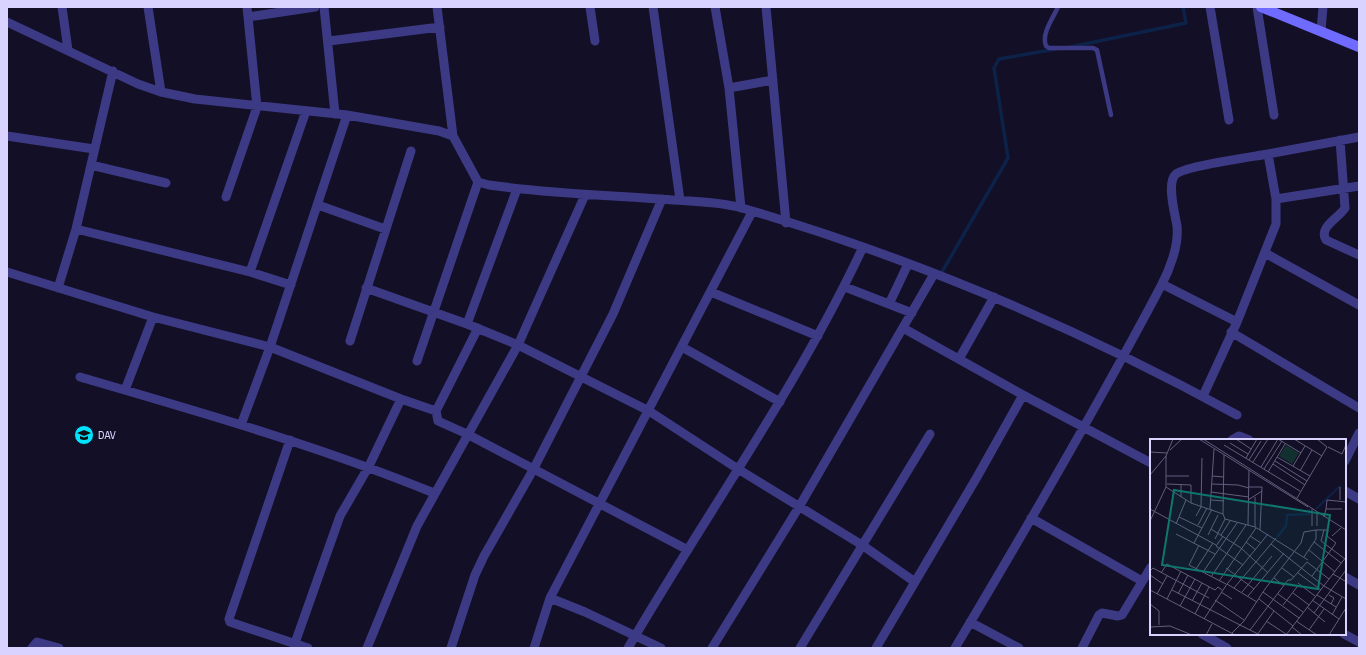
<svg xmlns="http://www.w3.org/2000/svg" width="1366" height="655" viewBox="0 0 1366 655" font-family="'Archivo Narrow',sans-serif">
<rect width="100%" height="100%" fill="#130f26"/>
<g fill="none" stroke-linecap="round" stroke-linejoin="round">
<path stroke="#0c2248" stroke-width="3.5" d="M1070,47L1186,23L1183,7
M942,272L1008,158L994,68L999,59L1056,49"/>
<path stroke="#3d3a85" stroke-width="4.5" d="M1058,7C1053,18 1041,34 1046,46L1049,48H1093L1097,50L1111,115"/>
<path stroke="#3d3a85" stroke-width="9" d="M62,7L68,50
M148,7L161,92
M324,7L335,114
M437,7L453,136
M590,7L595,41
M653,7L680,200
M715,7L729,88L741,208
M766,7L786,223
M1210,7L1229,120
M1257,7L1274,115
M248,17L315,7
M7,22L138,84L161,92L195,99L347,115L439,131L453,136L478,182L489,185C545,193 602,195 659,199C684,201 718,201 742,208C914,258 1080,329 1237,415
M1321,31L1323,7
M329,41L440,27
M729,88L773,80
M7,136L94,149
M1340,140L1345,208C1339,218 1318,227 1326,240L1359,255
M1268,154L1359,137
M91,165L166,183
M226,197L257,107L247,7
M1276,199L1359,186
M318,205L385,229
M76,229L250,272L291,285
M1265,253L1359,305
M7,272L153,317L270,347L401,399L436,411
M250,272L306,111
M1162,284L1237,322
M845,287L912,313
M58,288L76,229L113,71
M366,288L467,324L518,345L649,411L738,469L862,545L915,582
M711,292L818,336
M889,304L908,264
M467,324L517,189
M478,328L436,411L438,421L467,434L688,550
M903,328L1023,395L1151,463
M1231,332L1359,408
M350,341L411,151
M682,347L780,402
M959,359L994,297
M417,361L478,182
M80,377C200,412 319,446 434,493
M125,390L153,317
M241,425L270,347L347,115
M290,440L229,619L230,622L308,648
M1232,440L1239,436L1249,440
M1345,461L1359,433
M1345,491L1359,499
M1031,518L1142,581
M1345,577L1359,585
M550,598L585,612L661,648
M970,622L1019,648
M1202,634L1227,648
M1344,634L1359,642
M295,643L340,516L369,466L401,399
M32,648L37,642L59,648
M367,648L417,526L518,345L585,195
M451,648L475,575L484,556L533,470L613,314L662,199
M534,648L550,598L752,212
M628,648C706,514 797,388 863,247
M712,648L799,507L934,274
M800,648L930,434
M876,648L977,477L1023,395
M955,648C1026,529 1096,409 1161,286C1170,269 1179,245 1177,226C1175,214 1166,182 1176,174C1186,166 1251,157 1268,154L1276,199V224L1237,322L1203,396
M1082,648L1099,615L1102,613L1118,616L1122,615L1151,567"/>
<path stroke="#6f6bff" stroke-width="10" d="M1261,7L1359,47"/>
</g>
<defs>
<symbol id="school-disc" viewBox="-11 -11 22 22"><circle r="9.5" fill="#00e5ff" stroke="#130f26"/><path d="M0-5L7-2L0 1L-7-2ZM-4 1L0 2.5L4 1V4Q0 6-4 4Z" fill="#111"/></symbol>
</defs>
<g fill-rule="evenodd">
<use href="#school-disc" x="73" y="424" width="22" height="22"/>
</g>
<g text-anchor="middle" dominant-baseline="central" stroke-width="3.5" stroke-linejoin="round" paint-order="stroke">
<g font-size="11" fill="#d9d4ff" stroke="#130f26" text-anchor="start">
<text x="98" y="435">DAV</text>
</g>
</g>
<g transform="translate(1150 439)">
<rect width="196" height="196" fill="#130f26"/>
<path d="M136,6L149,14L142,25L129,17Z" fill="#12302f"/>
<path fill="none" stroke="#0c2248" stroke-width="2" d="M166,70L190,47M127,98L136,87L137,76L159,75V70"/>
<path fill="none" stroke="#625e7d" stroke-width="1" d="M49,0L158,68M53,0L196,91M86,0L101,10M128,0L151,14M144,0L172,17M80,4L98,15M74,6L150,52M178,8L192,15L196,6M20,11L32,0M0,13L17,14M16,17V48L41,64L73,75L75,80L65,100M127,18L160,37M96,19L107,0M99,21L111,2M125,22L157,42M103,23L118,0M123,25L155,46M143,27L155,7M111,28L128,0M114,30L132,2M150,32L162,11M118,33L135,5M0,36L16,17L23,0M16,37H39M62,37L74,38M17,45L41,46V64M62,45L88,46L99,49M99,48H112L110,91M61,53L99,58M31,58V45M147,59L177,8L167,0M61,61L74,62M98,61L112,52M190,61V48M0,70L66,106M60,70L64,10M162,70V87M176,70L177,61L196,63M73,75L74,16M46,77L51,68L52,19M29,78L52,89M174,78L176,70H192M75,80L105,88L158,121M0,82L16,48M26,85L36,61M48,86L57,69M98,86L99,31M167,87V74M105,88V58M61,90L91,109L118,134M174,91L171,102L195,120M26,95L65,115M58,96L68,76M71,96L80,82M73,97L66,107L93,126M100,97L111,104M182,97L191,89M96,103L106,111M164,103L191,124M44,104L62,70M121,105L174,147L196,160M49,106L39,126L76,145M159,111L185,133M76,129L104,150M132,129L144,138M46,130L63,104M0,132L3,129L59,159M53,133L87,84M11,134L17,125L65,151L68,148L72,151M148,134L171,151M183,135L195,142M0,136L13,145M162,137L186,104L177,97L178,91H166M61,138L96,86M124,139L134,147M69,142L106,89M148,144L165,157M77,145L107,163M84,149L126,99M0,151L85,196M22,151L90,186M71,153L82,160M92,153L122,117M113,153L149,179M143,154L159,166M7,155L17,137M28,155L38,136M128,155L153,173M167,156L186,168M179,156L184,159L181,165M98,157L134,114M17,160L31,132M109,160L143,187M65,161L94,181M162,161L189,180M42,162L52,144M0,165L9,172V186M133,166L147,148M30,167L45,140M157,168L175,183M164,174L196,131M45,175L59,148M182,176L192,158M54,180L77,145L118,95M116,182L136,195M146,182L167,196M90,186L108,195M0,188L20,187L42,196M142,188L152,196M100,191L138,141H141L157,123L179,140M159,191L174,170M82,194L94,182L115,150L151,104L154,93L166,91V100L154,118M56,196L62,185M107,196L124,172M136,196L196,118M179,196L196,169"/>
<path fill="#0f766e" fill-opacity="0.15" stroke="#0f766e" stroke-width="2" d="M24,51L180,76L168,150L12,126Z"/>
<rect width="196" height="196" fill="none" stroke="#d9d4ff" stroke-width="2"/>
</g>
<rect width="1366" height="655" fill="none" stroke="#d9d4ff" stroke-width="16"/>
</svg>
